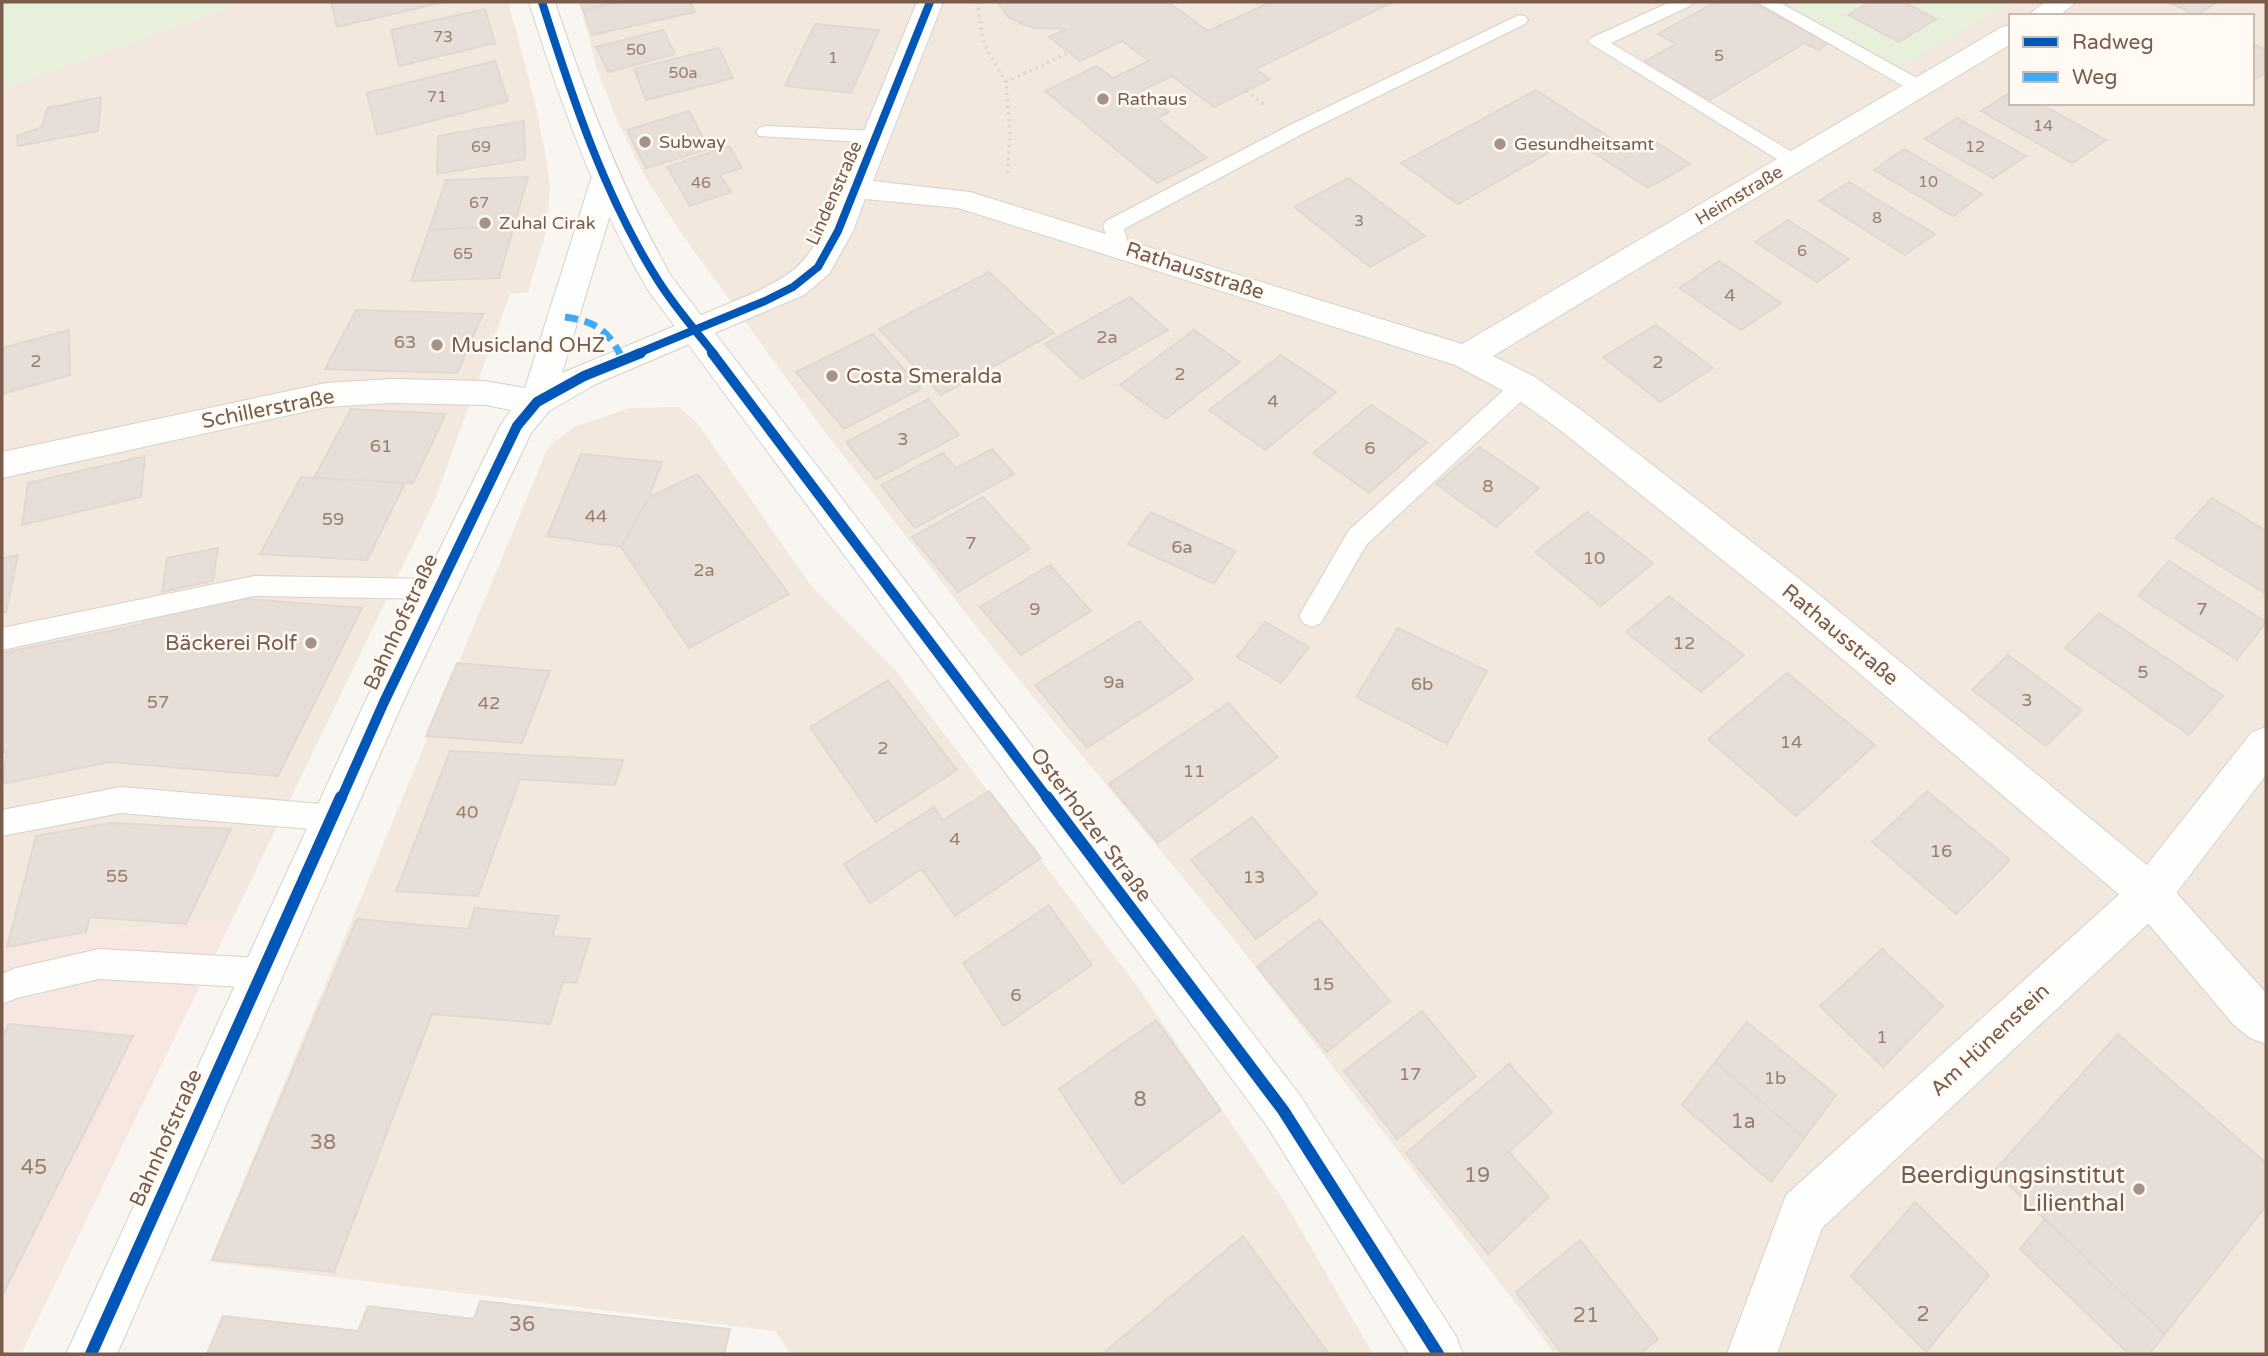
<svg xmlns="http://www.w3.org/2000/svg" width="2268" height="1356" viewBox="0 0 2268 1356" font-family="'Varela Round',sans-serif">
<rect width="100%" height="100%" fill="#f9f5f0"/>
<path fill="#f2e8de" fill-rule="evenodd" d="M242,2H508L534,98L545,152L550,187L546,232L528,292L510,294L435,499L232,920L91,931L2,945V88Z
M579,2H2266V1354H1555L1233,938L996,652L823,429L681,233L644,175L617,120L597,69ZM2011,16H2252V103H2011Z
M679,407L698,424L812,587L896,671L1135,983L1284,1201L1373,1354H791L775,1331L210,1262L548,447L574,427L630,408Z"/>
<path fill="#f6e8e1" d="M232,920L21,1354H2V945L91,931Z"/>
<path fill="#e7f0db" d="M2,2H242L2,88Z
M1781,2H2011L1896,68Z"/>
<path fill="#e6ded7" stroke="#e2d8d2" stroke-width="2" d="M331,2H444L337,27Z
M580,2H609L610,4L583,10Z
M620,2H690L695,12L592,35L583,10Z
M997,2H1168L1208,31L1271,2H1393L1256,69L1270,79L1214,107L1172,76L1141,91L1169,112L1157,118L1207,158L1157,183L1045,91L1097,66L1113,78L1149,61L1122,41L1080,61L1049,37L1066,29L1034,28L1020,23L1008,17Z
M1715,2H1753L1828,43L1818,50L1805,43L1708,101L1643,62L1676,44L1658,34Z
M1870,2H1904L1936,19L1899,42L1848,15Z
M2168,2H2217L2197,15Z
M485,9L495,43L399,66L391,30Z
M815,24L879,30L851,93L785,86Z
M663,30L675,54L608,72L596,47Z
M2252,43L2266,50V72L2256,79L2252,78Z
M719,48L733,78L646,100L634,69Z
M495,61L508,101L377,135L367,93Z
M1536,90L1628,149L1649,138L1690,164L1648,188L1573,139L1458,204L1401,163Z
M2011,92V103H2039L2106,140L2072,163L1981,111Z
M101,97L98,131L18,146L17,136L42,127L47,108Z
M689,111L709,149L646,168L627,130Z
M1957,118L2026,156L1993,178L1925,139Z
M524,121L525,159L437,174L438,136Z
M729,146L742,168L720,175L731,192L690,206L667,167Z
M1904,149L1982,194L1953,216L1874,170Z
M528,177L514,226L429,230L446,180Z
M1349,178L1425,236L1370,267L1294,207Z
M1849,182L1935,234L1905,255L1819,201Z
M1788,220L1849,259L1817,282L1755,242Z
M514,226L499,278L411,281L429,230Z
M1719,261L1781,303L1741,330L1679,288Z
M989,272L1054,333L941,395L879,329Z
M1130,297L1168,330L1082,379L1045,344Z
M356,310L483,314L457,373L325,369Z
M1656,325L1713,368L1660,402L1603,357Z
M69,330L70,375L2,394V348Z
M1194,330L1240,362L1166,419L1120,385Z
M873,334L921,389L844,429L796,372Z
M1281,355L1336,392L1265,450L1209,410Z
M928,399L959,435L876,479L846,442Z
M1371,405L1427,442L1369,493L1313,453Z
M351,409L446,414L413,483L314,478Z
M1480,447L1539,488L1496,527L1436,484Z
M992,449L1014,474L915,528L881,485L943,453L956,468Z
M581,454L662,462L649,497L621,547L547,536Z
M145,456L141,497L22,525L28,483Z
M698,474L789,594L689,648L621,547L649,497Z
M301,477L405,483L367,560L260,554Z
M983,497L1030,549L958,592L912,537Z
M2212,498L2266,531V594L2175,538Z
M1151,512L1236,551L1214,584L1128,544Z
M1587,512L1653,563L1601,606L1535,552Z
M218,548L213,581L162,592L167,558Z
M18,555L6,612L2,613V559Z
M2169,561L2266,622L2237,660L2138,596Z
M1050,565L1091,611L1021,655L980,607Z
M1669,596L1744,655L1701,692L1626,632Z
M236,598L362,608L278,776L109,762L2,784L7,752L2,753V653L143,624L144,617Z
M2099,613L2223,696L2189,735L2065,648Z
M1139,621L1193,679L1087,748L1035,685Z
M1265,622L1309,647L1281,683L1237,657Z
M1398,628L1487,671L1447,744L1356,697Z
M2008,655L2082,710L2046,746L1972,690Z
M457,663L550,671L522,743L426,736Z
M1787,673L1875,745L1796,816L1708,739Z
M888,680L957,770L876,822L810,727Z
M1228,703L1278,757L1158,843L1109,784Z
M450,751L528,755L623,760L615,785L520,779L478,896L396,891Z
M989,791L1041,858L955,916L922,869L870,903L844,864L934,807L943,820Z
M1927,791L2010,860L1956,914L1872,842Z
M1252,817L1317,894L1256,939L1191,860Z
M111,823L231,829L186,924L90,917L86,932L7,947L36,836Z
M1049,905L1092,965L1004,1026L963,963Z
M475,908L559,916L552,936L590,939L576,983L563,982L550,1024L432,1014L334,1272L212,1260L357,919L468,929Z
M1319,919L1390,1001L1327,1052L1257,967Z
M1882,949L1943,1006L1883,1067L1820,1006Z
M1422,1011L1476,1076L1397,1139L1344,1071Z
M1156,1020L1221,1110L1122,1184L1059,1089Z
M1747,1022L1836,1095L1804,1138L1715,1062Z
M9,1024L133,1036L2,1296V1038Z
M2118,1034L2266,1163V1206L2165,1334L1994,1171Z
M1715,1062L1804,1138L1771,1182L1682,1105Z
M1509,1064L1552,1112L1509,1152L1549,1197L1488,1254L1406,1153Z
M1915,1202L1989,1275L1926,1352L1851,1276Z
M2045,1219L2165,1334L2149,1354H2129L2020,1249Z
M1243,1236L1329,1354H1102Z
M1580,1240L1658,1339L1640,1354H1562L1516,1292Z
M480,1301L730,1329L724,1354H207L223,1316L358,1331L368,1306L474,1319Z"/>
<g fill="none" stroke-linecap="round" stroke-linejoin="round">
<defs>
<path id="service" d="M1670,2H1693L1690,6L1611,43L1802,158L1805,162L1802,166H1788L1588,42L1591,38Z
M1757,2H1779L1926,83L1928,87L1926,91H1912Z
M1519,15L1525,16L1528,20L1525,24L1304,133L1124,229L1129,247L1126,252H1112L1103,226L1106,221L1290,125Z
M766,126L878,131L885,133L888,137L885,141L878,143L759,136L756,132L759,128Z
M1523,378L1531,380L1534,386L1531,392L1367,544L1321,623L1312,627L1303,623L1299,616L1349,530L1515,380Z
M254,576L438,579L447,582L451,589L447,596L438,599L254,596L2,650V628Z
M121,787L333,805L343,809L347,818L343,827L333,831L121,813L2,836V810Z
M99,949L260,958L271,963L275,973L271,983L260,988L99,979L17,998L2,1004V974L16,968Z"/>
<path id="minor" d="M917,2H943L873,181L970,192L1462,344L2002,27L2011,25V44L1493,356L1535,377L1584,412L1806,584L2165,880L2266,993V1044L2250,1038L2233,1024L2135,908L1780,606L1560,430L1511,395L1455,365L958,208L865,199L853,231L829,274L804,295L596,384L549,411L531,433L403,702L117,1354H66L365,702L500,426L511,410L485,405L392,403L326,407L2,478V452L326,383L392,379L485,381L525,388L591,179L596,172L606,170L616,172L621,179L562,373L754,293C792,274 802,268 823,231Z
M2045,2H2076L2059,16H2027Z"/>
<path id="tertiary" d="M529,2H555C586,97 622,189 671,276L1299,1094L1456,1336L1463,1354H1409L1267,1126L648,290C595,200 560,101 529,2Z
M2266,727V775L2165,908L1822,1228L1777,1354H1727L1786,1195L2135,880L2252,732Z"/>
</defs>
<use href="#service" stroke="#d7d1cb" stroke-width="2"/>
<use href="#minor" stroke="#d7d1cb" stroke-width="2"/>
<use href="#tertiary" stroke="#d7d1cb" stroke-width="2"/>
<path stroke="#dcd5d0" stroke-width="3.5" stroke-dasharray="2 4.5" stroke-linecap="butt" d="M977,2L984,44L1006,82L1010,135L1007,176
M1006,82L1070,52
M1246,91L1265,105"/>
<use href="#service" fill="#fefefd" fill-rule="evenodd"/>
<use href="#minor" fill="#fefefd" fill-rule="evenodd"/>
<use href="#tertiary" fill="#fefefd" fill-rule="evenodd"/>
<path stroke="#3fa9f5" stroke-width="7" stroke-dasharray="13 7" stroke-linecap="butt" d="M565,317C593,321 607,329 620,354"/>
<path stroke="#3fa9f5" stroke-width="8" stroke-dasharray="17 8" stroke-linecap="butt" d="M619,353L623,361"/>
<defs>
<path id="cycleway-far2" d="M542,2C572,97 605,198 659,282C675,307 695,330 714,354
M636,354L765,301L793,287L818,267L838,231L930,2"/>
<path id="cycleway-far1" d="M712,353L1048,799
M341,799L384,702L517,426L537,402L584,376L641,353"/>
<path id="cycleway" d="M1047,797L1283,1110L1438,1354
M91,1354L341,797"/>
</defs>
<use href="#cycleway-far2" stroke="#fffaf3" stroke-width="11"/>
<use href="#cycleway-far1" stroke="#fffaf3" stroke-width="14"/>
<use href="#cycleway" stroke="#fffaf3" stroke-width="17"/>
<use href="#cycleway-far2" stroke="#0057b8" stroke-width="8"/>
<use href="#cycleway-far1" stroke="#0057b8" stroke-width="10"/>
<use href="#cycleway" stroke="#0057b8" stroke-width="12"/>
</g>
<g fill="#a69286" stroke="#fffaf3" stroke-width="2.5">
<circle cx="1103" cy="99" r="7"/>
<circle cx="645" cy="142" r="7"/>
<circle cx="1500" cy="144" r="7"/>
<circle cx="485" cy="223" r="7"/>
<circle cx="437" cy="345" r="7"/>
<circle cx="832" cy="376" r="7"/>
<circle cx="311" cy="643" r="7"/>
<circle cx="2139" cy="1189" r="7"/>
</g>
<g text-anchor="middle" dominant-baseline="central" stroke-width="5" stroke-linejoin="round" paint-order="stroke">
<g font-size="16" fill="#977e72">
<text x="443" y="37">73</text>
<text x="636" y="50">50</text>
<text x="1719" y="56">5</text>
<text x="833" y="58">1</text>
<text x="683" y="73">50a</text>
<text x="437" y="97">71</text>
<text x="2043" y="126">14</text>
<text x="481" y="147">69</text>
<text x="1975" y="147">12</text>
<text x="1928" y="182">10</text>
<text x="701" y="183">46</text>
<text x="479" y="203">67</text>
<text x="1877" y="218">8</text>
<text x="1359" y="221">3</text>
<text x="1802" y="251">6</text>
<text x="463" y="254">65</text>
</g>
<g font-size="18" fill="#7a5c4d" stroke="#fffaf3" text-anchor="start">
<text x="1117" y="99">Rathaus</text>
<text x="659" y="142">Subway</text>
<text x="1514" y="144">Gesundheitsamt</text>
<text x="499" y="223">Zuhal Cirak</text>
</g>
<g font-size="18" fill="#7a5c4d" stroke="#fffaf3">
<text transform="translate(834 193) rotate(-66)">Lindenstraße</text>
<text transform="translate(1739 195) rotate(-31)">Heimstraße</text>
</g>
<g font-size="18" fill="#977e72">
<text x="1730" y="295">4</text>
<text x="1107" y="337">2a</text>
<text x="405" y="342">63</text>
<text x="36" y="361">2</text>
<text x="1658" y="362">2</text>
<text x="1180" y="374">2</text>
<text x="1273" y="401">4</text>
<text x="903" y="439">3</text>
<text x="381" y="446">61</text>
<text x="1370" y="448">6</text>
<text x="1488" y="486">8</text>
<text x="596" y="516">44</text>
<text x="333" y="519">59</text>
<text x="971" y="543">7</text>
<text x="1182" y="547">6a</text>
<text x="1594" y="558">10</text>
<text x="704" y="570">2a</text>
<text x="1035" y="609">9</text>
<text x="2202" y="609">7</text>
<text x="1684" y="643">12</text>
<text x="2143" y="672">5</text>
<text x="1114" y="682">9a</text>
<text x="1422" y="684">6b</text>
<text x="2027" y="700">3</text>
<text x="158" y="702">57</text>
<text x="489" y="703">42</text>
<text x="1791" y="742">14</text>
<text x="883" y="748">2</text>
<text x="1194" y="771">11</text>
<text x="467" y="812">40</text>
<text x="955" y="839">4</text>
<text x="1941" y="851">16</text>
<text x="117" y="876">55</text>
<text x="1254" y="877">13</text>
<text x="1323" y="984">15</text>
<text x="1016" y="995">6</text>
<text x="1882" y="1037">1</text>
<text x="1410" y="1074">17</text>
<text x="1775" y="1078">1b</text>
</g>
<g font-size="21" fill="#7a5c4d" stroke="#fffaf3">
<text transform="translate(1195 271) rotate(18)">Rathausstraße</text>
<text transform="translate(268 409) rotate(-11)">Schillerstraße</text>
<text transform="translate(401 622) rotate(-65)">Bahnhofstraße</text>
<text transform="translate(1840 635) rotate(40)">Rathausstraße</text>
<text transform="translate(1091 825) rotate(53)">Osterholzer Straße</text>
<text transform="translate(1990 1040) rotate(-43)">Am Hünenstein</text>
<text transform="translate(166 1138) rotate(-66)">Bahnhofstraße</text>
</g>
<g font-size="21" fill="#7a5c4d" stroke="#fffaf3" text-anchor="start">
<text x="451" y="345">Musicland OHZ</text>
<text x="846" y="376">Costa Smeralda</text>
<text x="297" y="643" text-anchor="end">Bäckerei Rolf</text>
</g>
<g font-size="21" fill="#977e72">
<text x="1140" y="1099">8</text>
<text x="1743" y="1121">1a</text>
<text x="323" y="1142">38</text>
<text x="34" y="1167">45</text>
<text x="1477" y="1175">19</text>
<text x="1923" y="1314">2</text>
<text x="1586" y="1315">21</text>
<text x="522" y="1324">36</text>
</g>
<g font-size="24" fill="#7a5c4d" stroke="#fffaf3" text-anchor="end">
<text x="2125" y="1175">Beerdigungsinstitut<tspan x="2125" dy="28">Lilienthal</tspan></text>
</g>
</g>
<rect width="2268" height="1356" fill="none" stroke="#7a5c4d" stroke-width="7"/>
<rect x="2009" y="14" width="245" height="91" fill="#fffaf3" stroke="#cabbb1" stroke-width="2"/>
<rect x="2023" y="37" width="35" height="10" fill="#0057b8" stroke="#cabbb1" stroke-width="2"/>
<text x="2072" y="49" font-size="21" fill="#7a5c4d">Radweg</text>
<rect x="2023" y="72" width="35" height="10" fill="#3fa9f5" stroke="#cabbb1" stroke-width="2"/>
<text x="2072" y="84" font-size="21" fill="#7a5c4d">Weg</text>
</svg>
